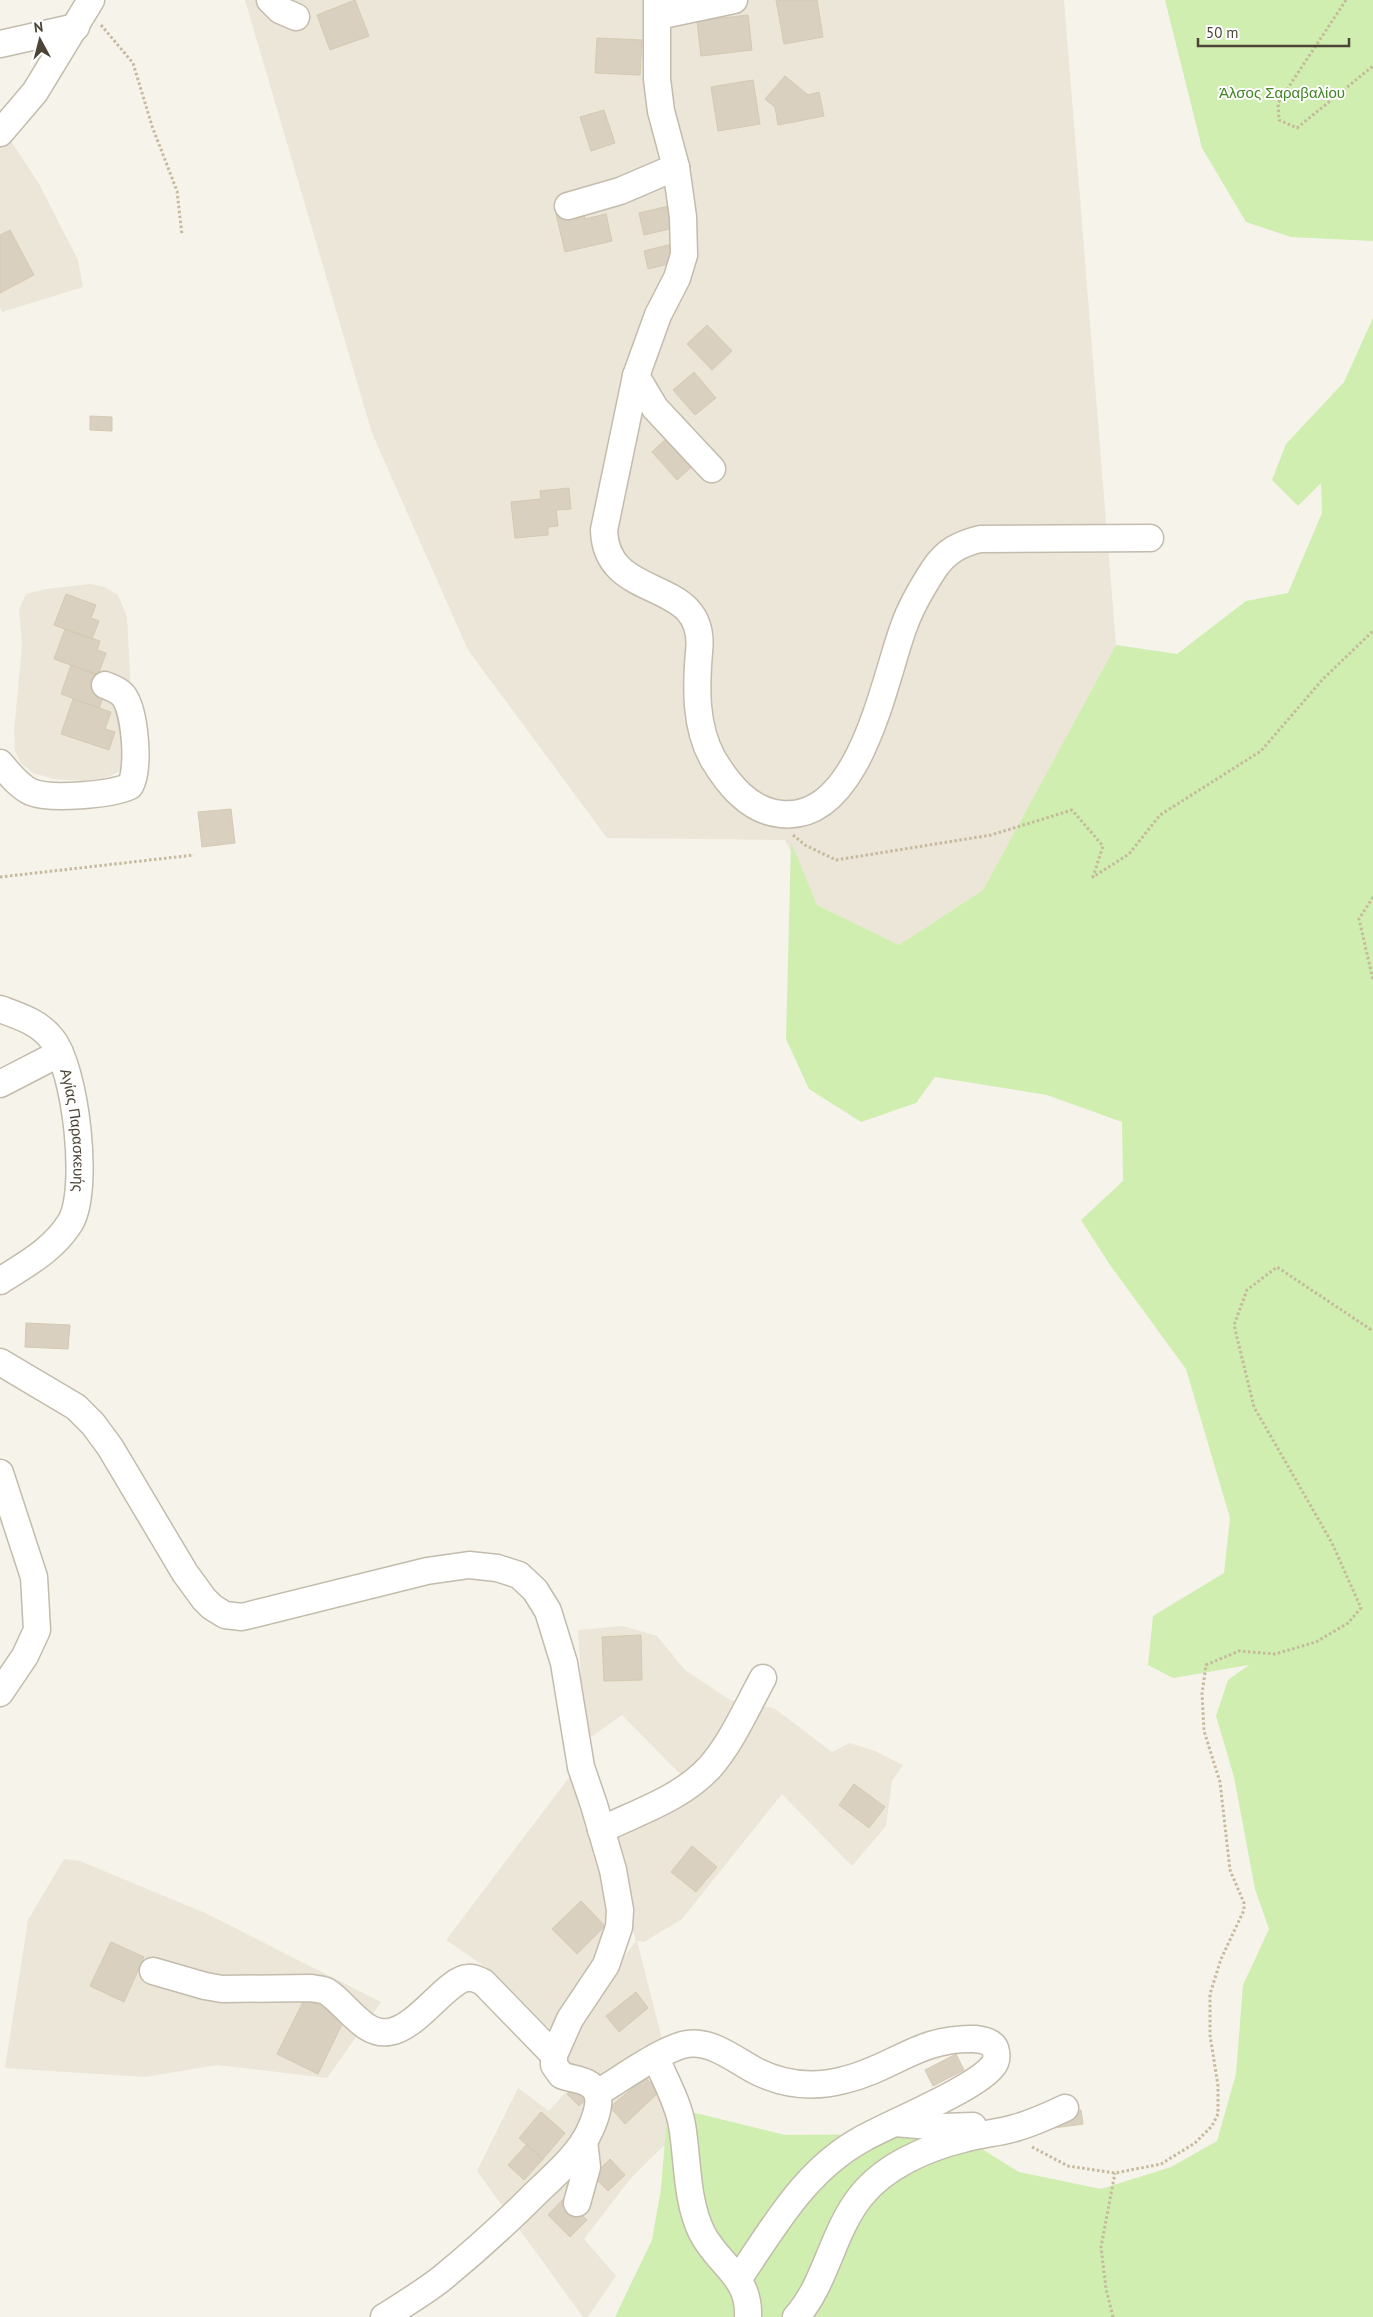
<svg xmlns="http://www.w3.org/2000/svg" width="1373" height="2317" viewBox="0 0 1373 2317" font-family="'PT Sans',sans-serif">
<rect width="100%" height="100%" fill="#f6f3eb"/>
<path fill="#ebe6d8" d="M245,0H1064L1116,645L983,890L899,945L817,905L785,840L607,838L468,650L372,433Z
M9,138L38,182L78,260L83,287L2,312L0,308V141Z
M90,584L105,587L118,595L127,617L133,730L122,770L108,777L84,781L54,779L33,773L21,763L15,751L14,731L22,646L19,609L26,594L46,589Z
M623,1626L657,1636L685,1670L730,1700L774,1708L832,1752L850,1743L875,1751L903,1765L892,1781L886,1826L852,1866L782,1794L682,1919L644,1942L637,1941L662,2039L640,2048L649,2077L689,2121L631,2178L584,2239L616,2276L588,2317H583L477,2171L518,2088L549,2111L567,2091L562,2055L607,1979L636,1941L604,1817L683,1777L622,1715L588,1739L582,1696L578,1630Z
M577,1767L612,1892L610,1925L600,1955L553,2032L490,1970L446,1940Z
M64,1859L80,1861L205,1913L381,2002L327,2078L217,2065L145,2077L5,2068L28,1920Z"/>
<path fill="#cfeeb0" d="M1165,0H1373V241L1291,237L1246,222L1202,148Z
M1373,318V2317H615L652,2240L661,2189L666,2127L683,2110L785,2135L923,2134L974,2144L1019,2172L1101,2189L1171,2167L1217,2141L1236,2074L1243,1985L1269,1929L1255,1889L1234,1777L1216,1716L1228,1680L1249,1665L1173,1678L1148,1665L1153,1616L1224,1573L1230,1518L1186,1369L1110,1265L1081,1220L1123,1181L1122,1122L1047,1095L935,1077L916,1103L861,1122L809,1089L786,1039L791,842L817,905L899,945L983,890L1116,645L1177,654L1246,601L1288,593L1322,513L1321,483L1298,506L1272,480L1286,444L1344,382Z"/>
<path fill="#d9d0bf" stroke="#d5c9b1" d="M355,0L369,36L330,50L317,15Z
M776,0H817L823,37L784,44Z
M748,15L752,50L701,56L697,21Z
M597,38L642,40L640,75L595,73Z
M785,76L808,95L819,92L824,116L778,125L775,107L765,99Z
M753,80L760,124L718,131L711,87Z
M604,110L615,143L591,151L580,117Z
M673,205L678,227L644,235L639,213Z
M583,208L585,219L606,214L612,241L565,252L556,214Z
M10,230L34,275L0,293V235Z
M676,243L681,261L648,269L644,251Z
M707,325L732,351L712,370L687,344Z
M694,372L716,398L695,415L673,390Z
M90,416L112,417V431L90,430Z
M670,435L696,463L677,480L652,452Z
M569,488L571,509L556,510L558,526L548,527V535L515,538L511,502L541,499L540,491Z
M66,594L96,605L91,618L99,621L92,639L54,625Z
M65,629L100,641L97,650L106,653L98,675L54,659Z
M71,665L98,675L105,693L99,708L61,694Z
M73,699L111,712L105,729L115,732L109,750L61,734Z
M231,809L235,843L202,847L198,812Z
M26,1323L70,1325L68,1349L25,1347Z
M641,1635L642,1680L604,1681L602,1637Z
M854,1784L885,1807L869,1828L839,1805Z
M692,1846L717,1867L696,1892L671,1872Z
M581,1901L605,1926L577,1954L552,1929Z
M111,1942L144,1957L124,2002L90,1986Z
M636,1992L648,2008L619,2032L606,2016Z
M305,1998L345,2018L318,2074L277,2054Z
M956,2054L964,2070L933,2086L925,2070Z
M645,2078L660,2091L625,2124L610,2107Z
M581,2082L592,2094L579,2106L567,2094Z
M1081,2110L1083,2124L1054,2128L1052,2114Z
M541,2112L565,2133L543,2159L519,2138Z
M526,2145L543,2159L524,2180L508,2165Z
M610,2159L625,2175L608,2191L593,2176Z
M564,2198L587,2220L570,2237L548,2215Z"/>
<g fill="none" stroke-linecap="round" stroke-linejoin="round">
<defs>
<g id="minor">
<path d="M270,0L280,10L296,17"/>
<path d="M657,0V79L661,111L676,167L683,217L684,255L677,278L658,315L636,376L604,530C606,605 708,574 699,652C696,688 695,727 713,759C728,784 749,811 781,814C860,823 884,679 904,626C911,606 923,586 934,569C946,551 960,544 980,539L1150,538"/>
<path d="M658,16L734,0"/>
<path d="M0,44L76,27"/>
<path d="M0,133L35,92L91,0"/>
<path d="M568,206L620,191L676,167"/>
<path d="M636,376L655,408L712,469"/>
<path d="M0,763C9,773 18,786 31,792C50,800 111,795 130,786C140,769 135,715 125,698C121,691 112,688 105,685"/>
<path id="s1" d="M0,1009C19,1016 39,1022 52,1039C76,1069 90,1191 70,1223C52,1251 26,1264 0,1281"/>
<path d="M0,1084L60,1053"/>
<path d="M0,1362L76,1407L93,1424L110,1447L185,1573L204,1599L212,1607L225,1615L242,1617L427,1571L469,1565L497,1568L519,1575L535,1590L548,1611L564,1663L581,1767L594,1805L613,1870L620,1910L619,1927L606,1965L570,2019L554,2055V2065L561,2075C573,2080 591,2079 597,2093C602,2106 591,2129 585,2140C573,2159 553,2177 536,2193C506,2223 474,2252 441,2279C423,2293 403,2305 384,2317"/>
<path d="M0,1473L34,1577L37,1630L25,1656L0,1693"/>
<path d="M601,1830C638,1812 682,1798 710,1767C732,1742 747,1707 763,1678"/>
<path d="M153,1971L205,1986L222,1989L311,1988C316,1989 321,1989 326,1991C346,2003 363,2036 389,2032C418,2028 447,1979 468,1978C473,1977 478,1980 483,1982L554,2055"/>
<path d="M656,2058C665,2080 678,2102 682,2125C688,2160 686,2201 702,2233C719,2266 750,2276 748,2317"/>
<path d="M597,2093C620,2080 663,2048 687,2044C712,2040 735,2060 756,2071C784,2085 814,2088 844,2080C894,2068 919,2037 975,2039C984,2040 995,2042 996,2052C997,2058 996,2063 992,2067C974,2089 893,2122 864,2138C806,2169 775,2225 739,2278"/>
<path d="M895,2123L942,2127L973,2126"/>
<path d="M577,2203L587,2167L584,2141"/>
<path d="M796,2317C826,2284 832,2232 861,2196C885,2166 926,2148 963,2139C980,2134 998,2133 1015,2128C1033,2123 1048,2116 1065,2108"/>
</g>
</defs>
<use href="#minor" stroke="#c3bcac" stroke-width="29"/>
<path stroke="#c6b99c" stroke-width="3" stroke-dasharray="2.5 2.5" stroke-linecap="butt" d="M1346,0L1278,103L1279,120L1297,128L1373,66
M101,25L133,63L152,126L177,191L182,235
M793,835L805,845L836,860L991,835L1072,810L1103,846L1093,877L1129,854L1160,815L1261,751L1323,679L1373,631
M0,877L194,855
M1373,897L1359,919L1373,980
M1032,2147L1068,2166L1115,2173L1161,2164L1195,2143L1212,2126L1218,2114V2086L1210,2035V1994L1221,1959L1244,1910V1903L1230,1870L1220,1782L1204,1731L1202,1694L1206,1665L1239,1651L1275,1654L1316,1642L1348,1623L1361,1608L1332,1543L1254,1407L1234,1325L1247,1290L1277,1267L1373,1331
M1113,2317L1106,2289L1101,2247L1115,2173"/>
<use href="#minor" stroke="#fff" stroke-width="26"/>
</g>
<g text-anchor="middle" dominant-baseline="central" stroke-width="4" stroke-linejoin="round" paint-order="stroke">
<g font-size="15" fill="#438424" stroke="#fff">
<text x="1282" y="92">Άλσος Σαραβαλίου</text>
</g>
<g font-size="15" fill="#4c4537" stroke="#fff">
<text stroke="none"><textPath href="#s1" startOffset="156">Αγίας Παρασκευής</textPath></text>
</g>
</g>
<g transform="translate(40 40) rotate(353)" stroke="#ffffff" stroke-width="4" paint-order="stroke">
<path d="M0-4L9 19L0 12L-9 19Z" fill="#4c4537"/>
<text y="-8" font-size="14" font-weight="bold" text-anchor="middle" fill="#4c4537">N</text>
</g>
<path d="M1198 38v8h151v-8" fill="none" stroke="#4c4537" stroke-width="2.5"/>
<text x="1206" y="38" font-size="15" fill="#4c4537" stroke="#ffffff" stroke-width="4" paint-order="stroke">50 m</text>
</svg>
